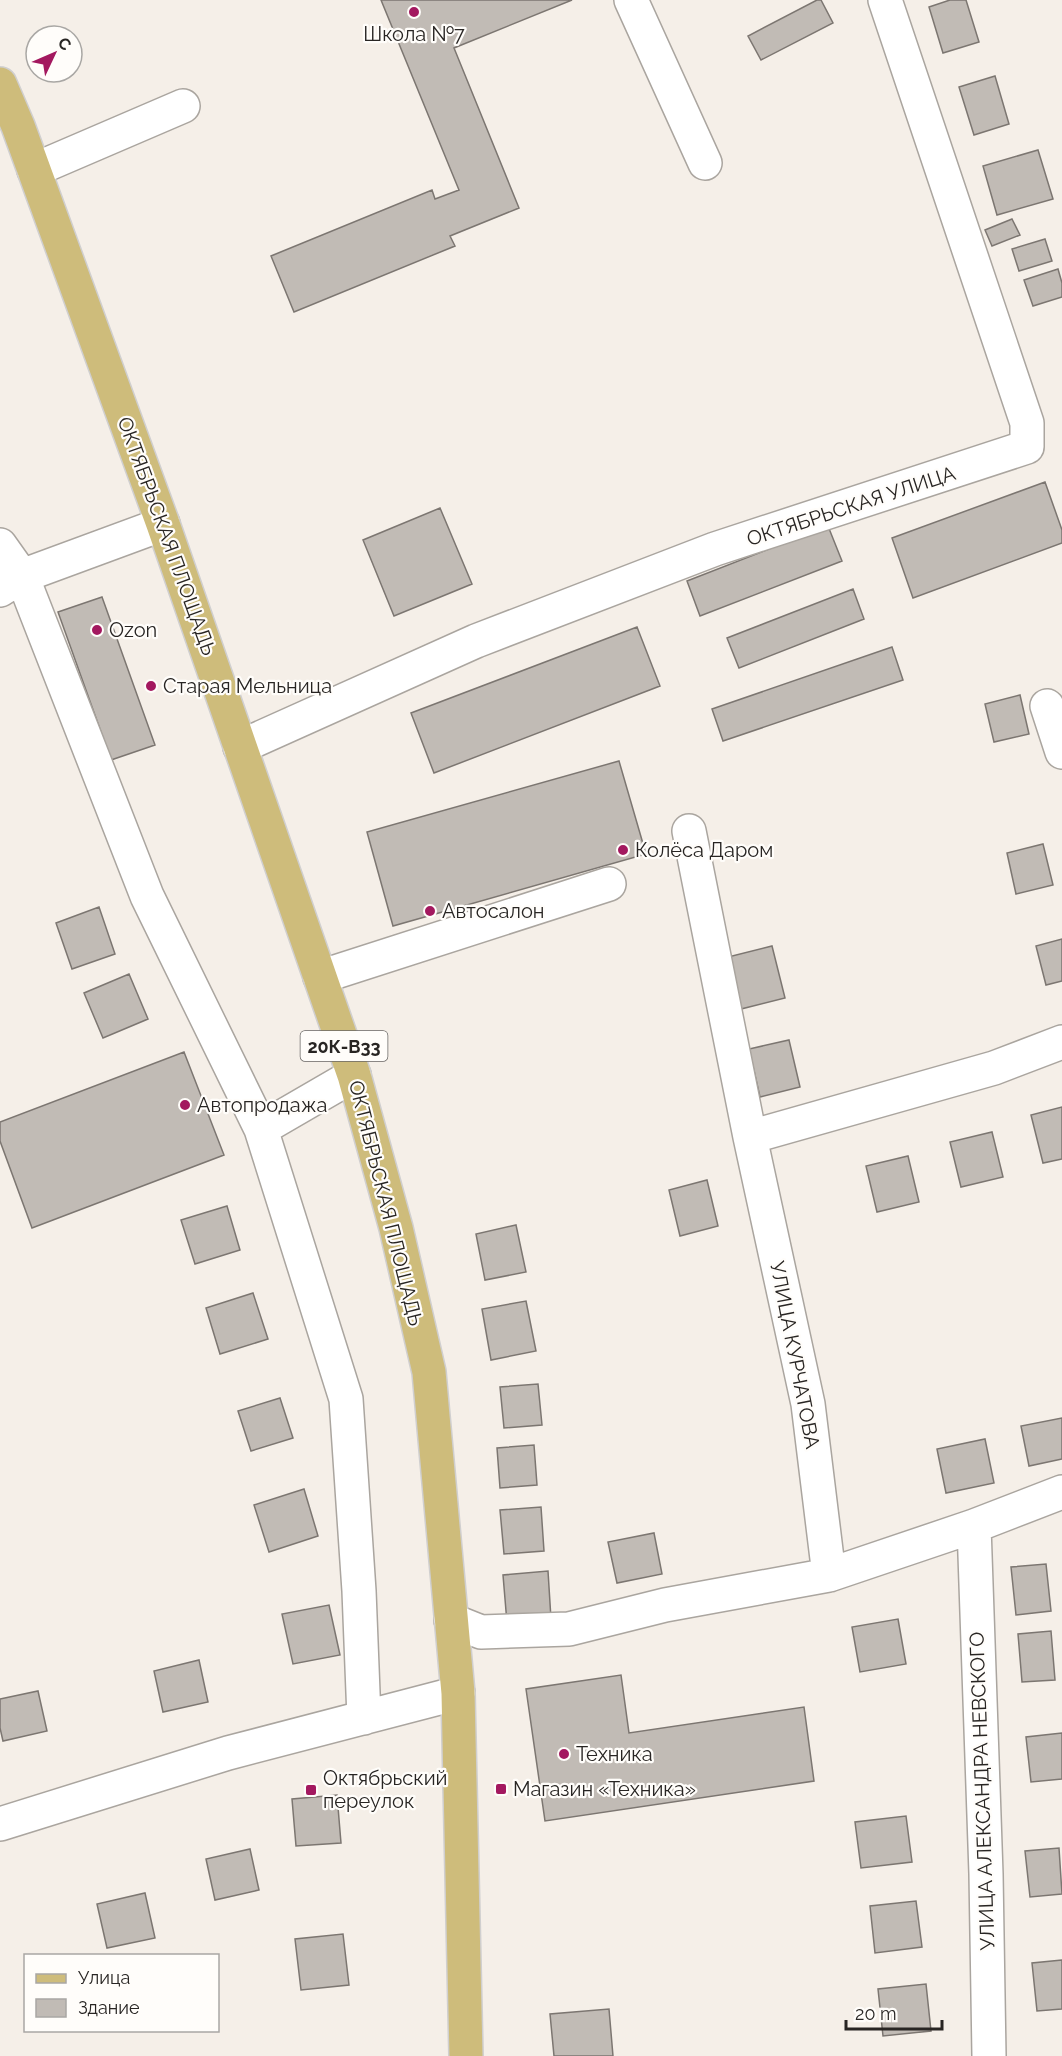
<svg xmlns="http://www.w3.org/2000/svg" width="1062" height="2056" viewBox="0 0 1062 2056" font-family="Raleway,sans-serif">
<rect width="100%" height="100%" fill="#f5efe8"/>
<path fill="#c1bbb5" stroke="#7c7671" stroke-width="1.5" d="M381,0H572L454,48L519,208L450,236L455,246L294,312L271,256L432,190L435,199L459,190Z
M817,0H821L833,23L761,60L748,36Z
M950,0H966L979,42L943,53L929,7Z
M995,76L1009,124L974,135L959,87Z
M1038,150L1053,199L997,215L983,166Z
M1012,219L1020,235L992,246L985,230Z
M1045,239L1052,261L1019,271L1012,249Z
M1058,269L1062,283V297L1033,306L1024,280Z
M1045,482L1062,530V543L913,598L892,538Z
M440,508L472,584L394,616L363,540Z
M828,526L842,561L700,616L687,581Z
M853,589L864,619L739,668L727,638Z
M102,597L155,745L111,760L58,612Z
M637,627L660,686L434,773L411,713Z
M892,647L903,680L723,741L712,709Z
M1020,695L1029,734L994,742L985,704Z
M619,761L646,854L393,926L367,832Z
M1043,844L1053,885L1016,894L1007,853Z
M99,907L115,954L72,969L56,923Z
M1062,939V981L1046,985L1036,946Z
M772,946L785,998L741,1009L728,957Z
M129,974L148,1019L103,1038L84,993Z
M789,1040L800,1087L760,1097L749,1049Z
M184,1052L224,1155L32,1228L0,1141V1122Z
M1062,1107V1159L1043,1163L1031,1115Z
M992,1132L1003,1177L961,1187L950,1142Z
M908,1156L919,1202L877,1212L866,1166Z
M707,1180L718,1226L680,1236L669,1190Z
M227,1206L240,1250L195,1264L181,1220Z
M516,1225L526,1272L485,1280L476,1234Z
M253,1293L268,1339L220,1354L206,1308Z
M526,1301L536,1351L491,1360L482,1309Z
M538,1384L542,1425L504,1428L500,1387Z
M280,1398L293,1438L251,1451L238,1411Z
M1062,1418V1459L1029,1466L1021,1426Z
M985,1439L994,1483L946,1493L937,1449Z
M534,1445L537,1485L500,1488L497,1448Z
M304,1489L318,1536L269,1552L254,1505Z
M541,1507L544,1551L504,1554L500,1510Z
M654,1533L662,1574L617,1583L608,1542Z
M1046,1564L1051,1611L1016,1615L1011,1567Z
M548,1571L551,1619L507,1623L503,1575Z
M329,1605L340,1655L293,1664L282,1614Z
M898,1619L906,1664L860,1672L852,1627Z
M1051,1631L1055,1680L1022,1682L1018,1634Z
M199,1660L208,1702L163,1712L154,1671Z
M621,1675L629,1733L804,1707L814,1781L545,1821L526,1689Z
M38,1691L47,1731L3,1741L0,1728V1699Z
M1062,1733V1779L1031,1782L1026,1737Z
M337,1795L341,1843L296,1846L292,1799Z
M906,1816L912,1862L861,1868L855,1822Z
M1059,1848L1062,1894L1030,1897L1025,1851Z
M250,1849L259,1890L215,1900L206,1859Z
M145,1893L155,1938L107,1948L97,1904Z
M916,1901L922,1947L875,1953L870,1906Z
M343,1934L349,1985L301,1990L295,1939Z
M1062,1960V2009L1037,2011L1032,1963Z
M926,1984L931,2031L883,2036L878,1989Z
M609,2009L613,2056H554L550,2014Z"/>
<g fill="none" stroke-linecap="round" stroke-linejoin="round">
<defs>
<path id="minor" d="M631,0L705,163
M34,170L183,106
M0,545L22,576L147,896L261,1129L346,1399L359,1591L364,1718
M0,590L22,576L163,524
M1047,706L1062,752
M240,747L476,641L715,549L1027,447V423L885,0
M689,831L750,1137L808,1404L829,1575
M320,977L609,884
M261,1129L354,1075
M750,1137L994,1068L1062,1042
M974,1526L986,1874L989,2056
M451,1620L481,1632L569,1629L665,1605L829,1575L974,1526L1062,1492
M0,1824L228,1753L458,1693"/>
<path id="major" d="M0,84L18,126L163,524L354,1075L396,1228L429,1372L458,1693L466,2056"/>
</defs>
<use href="#minor" stroke="#aaa59f" stroke-width="36"/>
<use href="#major" stroke="#d0cfcf" stroke-width="36"/>
<use href="#minor" stroke="#fff" stroke-width="33"/>
<use href="#major" stroke="#cebc7b" stroke-width="33"/>
</g>
<g fill="#a3185f" stroke="#fffdfa" stroke-width="2">
<circle cx="414" cy="12" r="6"/>
<circle cx="97" cy="630" r="6"/>
<circle cx="151" cy="686" r="6"/>
<circle cx="623" cy="850" r="6"/>
<circle cx="430" cy="911" r="6"/>
<circle cx="185" cy="1105" r="6"/>
<circle cx="564" cy="1754" r="6"/>
<rect x="495" y="1783" width="12" height="12" rx="3"/>
<rect x="305" y="1784" width="12" height="12" rx="3"/>
</g>
<g text-anchor="middle" dominant-baseline="central" stroke-width="4.5" stroke-linejoin="round" paint-order="stroke">
<rect fill="#fffdfa" stroke="#686664" stroke-width="1.5" x="300.5" y="1031" width="87" height="30" rx="4.5"/>
<g font-size="18" font-weight="bold" fill="#282523">
<text x="344" y="1046">20К-В33</text>
</g>
<g font-size="20" fill="#282523" stroke="#fffdfa" text-anchor="start">
<text x="414" y="34" text-anchor="middle">Школа №7</text>
<text x="109" y="630">Ozon</text>
<text x="163" y="686">Старая Мельница</text>
<text x="635" y="850">Колёса Даром</text>
<text x="442" y="911">Автосалон</text>
<text x="197" y="1105">Автопродажа</text>
<text x="576" y="1754">Техника</text>
<text x="323" y="1778">Октябрьский<tspan x="323" dy="23">переулок</tspan></text>
<text x="513" y="1789">Магазин «Техника»</text>
</g>
<g font-size="20" fill="#282523" stroke="#fffdfa">
<text transform="translate(851 506) rotate(-18)">ОКТЯБРЬСКАЯ УЛИЦА</text>
<text transform="translate(167 536) rotate(70)">ОКТЯБРЬСКАЯ ПЛОЩАДЬ</text>
<text transform="translate(386 1203) rotate(76)">ОКТЯБРЬСКАЯ ПЛОЩАДЬ</text>
<text transform="translate(795 1355) rotate(79)">УЛИЦА КУРЧАТОВА</text>
<text transform="translate(982 1791) rotate(-92)">УЛИЦА АЛЕКСАНДРА НЕВСКОГО</text>
</g>
</g>
<rect x="24" y="1954" width="195" height="78" fill="#fffdfa" stroke="#a9a7a4" stroke-width="1.5"/>
<rect x="36" y="1974" width="30" height="9" fill="#cebc7b" stroke="#a9a7a4" stroke-width="1.5"/>
<text x="78" y="1984" font-size="18" fill="#282523">Улица</text>
<rect x="36" y="1999" width="30" height="18" fill="#c1bbb5" stroke="#a9a7a4" stroke-width="1.5"/>
<text x="78" y="2014" font-size="18" fill="#282523">Здание</text>
<g transform="translate(54 54) rotate(46)"><circle r="28" fill="#fffdfa" stroke="#a9a7a4" stroke-width="1.5"/>
<path d="M0-4.5L10 22L0 15L-10 22Z" fill="#a3185f"/>
<text y="-9" font-size="16" font-weight="bold" text-anchor="middle" fill="#282523">С</text>
</g>
<path d="M846 2020v9h96v-9" fill="none" stroke="#282523" stroke-width="3"/>
<text x="855" y="2020" font-size="18" fill="#282523" stroke="#fffdfa" stroke-width="4.5" paint-order="stroke">20 m</text>
</svg>
